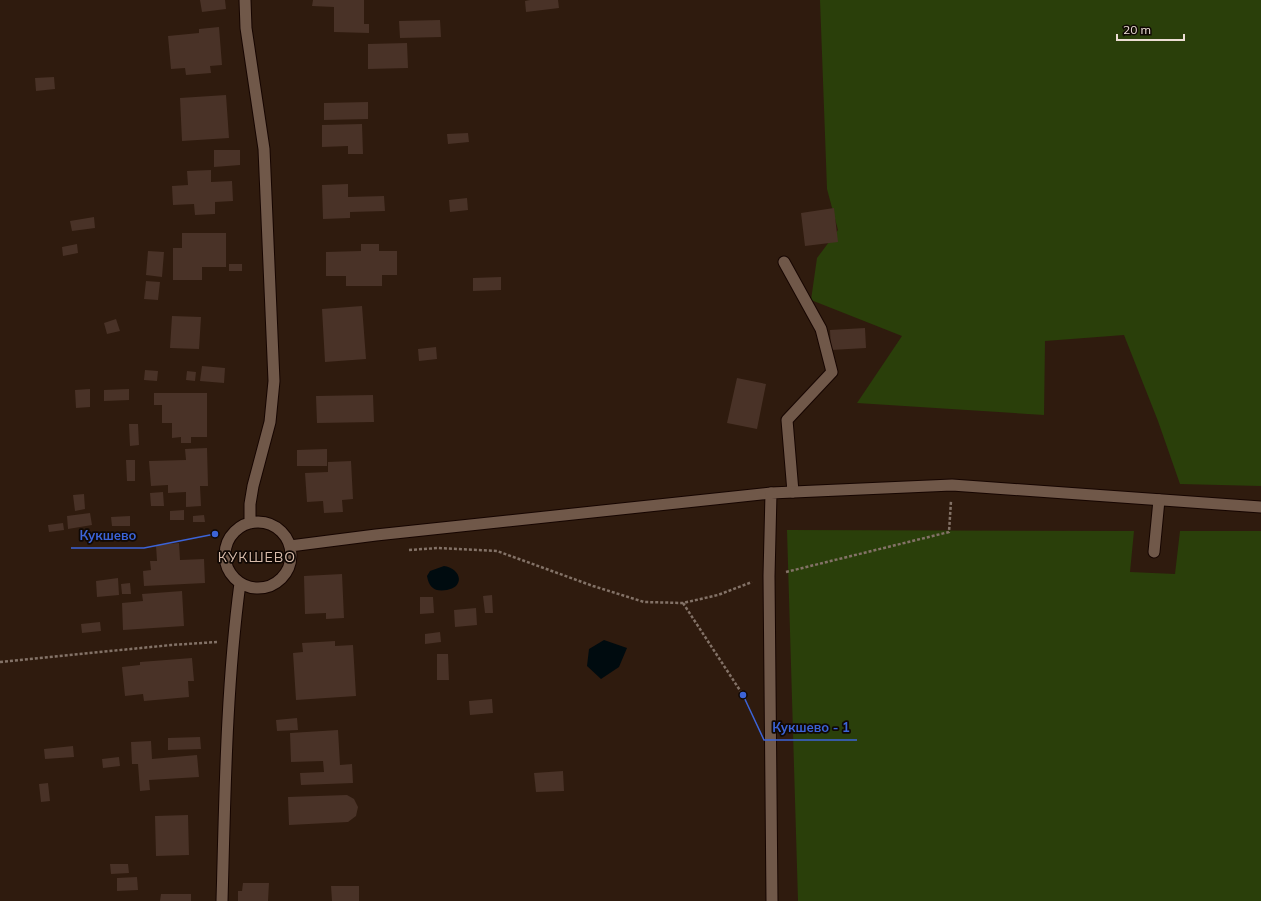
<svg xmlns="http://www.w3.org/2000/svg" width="1261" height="901" viewBox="0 0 1261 901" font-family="Mulish,sans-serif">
<rect width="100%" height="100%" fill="#2f1b0e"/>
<path fill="#2a3f0a" d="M820,0H1261V486L1180,484L1158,421L1124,335L1045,341L1044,415L857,403L902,336L811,300L817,258L838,230L827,189Z
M787,530L1134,531L1130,572L1175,574L1180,531H1261V901H798Z"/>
<path fill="#000b0f" d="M444,566C454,567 464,577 456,586C454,588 450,589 447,590C435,592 429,588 427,576L430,571Z
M604,640L627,648L619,667L601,679L587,666L589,649Z"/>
<path fill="#493227" d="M200,0H225L226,9L202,12Z
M313,0H364V24H369V33L334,32V7L312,6Z
M530,0H558L559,8L526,12L525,1Z
M440,20L441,37L400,38L399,21Z
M219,27L222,65L210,66L211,73L186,75L185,68L171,69L168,36L199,33V29Z
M407,43L408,68L368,69V44Z
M54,77L55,89L36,91L35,78Z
M226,95L229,138L182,141L180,98Z
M368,102V119L324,120V103Z
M362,124L363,154H348V146L322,147V125Z
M468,133L469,142L448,144L447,134Z
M214,150H240V165L214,167Z
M211,170V182L232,181L233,201L215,202V214L195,215L194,204L173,205L172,186L188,185L187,171Z
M348,184V197L384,196L385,211L350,212V218L323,219L322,185Z
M467,198L468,210L450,212L449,200Z
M834,208L838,242L805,246L801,213Z
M94,217L95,228L72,231L70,221Z
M182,233H226V267H202V280H173V248H182Z
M77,244L78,253L63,256L62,247Z
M361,244H379V251H397V275H382V286H346V276H326V252L361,251Z
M148,251L164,252L162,277L146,275Z
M229,264H242V271H229Z
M501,277V290L473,291V278Z
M146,281L160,282L158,300L144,299Z
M362,306L366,359L325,362L322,309Z
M172,316L201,317L199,349L170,348Z
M116,319L120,331L107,334L104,323Z
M865,328L866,348L831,350L830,330Z
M436,347L437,359L419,361L418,349Z
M202,366L225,368L224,383L200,381Z
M145,370L158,371L157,381L144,380Z
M187,371L196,372L195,381L186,380Z
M737,378L766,384L757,429L727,423Z
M90,389V407L76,408L75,390Z
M129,389V400L104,401V390Z
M154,393H207V437H191V443H181V437L172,438V423H162V405H154Z
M373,395L374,422L317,423L316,396Z
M129,424H138L139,445L130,446Z
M207,448L208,486H200L201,506L186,507V492L168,493V485L151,486L149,461L186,460L185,449Z
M327,449V466H297V450Z
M126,460H135V481H127Z
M351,461L353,499L342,500L343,512L324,513L323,501L307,502L305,473L328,472V462Z
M163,492L164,506H151L150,493Z
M84,494L85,509L75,511L73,495Z
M184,510V520H170V511Z
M90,513L92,525L68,529L67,516Z
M204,515L205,522H193V516Z
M130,516V526H112L111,517Z
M63,523L64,530L49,532L48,525Z
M179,543L180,560L204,559L205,583L144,586L143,571L151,570L150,561H157L156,545Z
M342,574L344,618L326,619V613L305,614L304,576Z
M118,578L119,595L97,597L96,581Z
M130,583L131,594H122L121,584Z
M182,591L184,626L123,630L122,603L143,601L142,594Z
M492,595L493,613H485L483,596Z
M420,597H433L434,613L420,614Z
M476,608L477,625L455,627L454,610Z
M100,622L101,631L82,633L81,624Z
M440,632L441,642L425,644V634Z
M335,641V646L353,645L356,696L296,700L293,653L303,652L302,643Z
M437,654H448L449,680H437Z
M192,658L194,681H188L189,697L144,701L143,694L125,696L122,667L140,665V662Z
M492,699L493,713L470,715L469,701Z
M297,718L298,730L277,731L276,720Z
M338,730L340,765L352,764L353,783L301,785L300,773L324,772L323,761L291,762L290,733Z
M200,737L201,749L168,750V738Z
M151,741L152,759L197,755L199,777L149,780L150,790L140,791L138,764H132L131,742Z
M73,746L74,757L45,759L44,749Z
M119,757L120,766L103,768L102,759Z
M563,771L564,791L536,792L534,773Z
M48,783L50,801L41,802L39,784Z
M347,795L354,799L358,807L356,816L348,822L289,825L288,797Z
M188,815L189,855L156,856L155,816Z
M110,864H128L129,873L111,874Z
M137,877L138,890L117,891V878Z
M243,883H269L268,901H238V891H242Z
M331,886H359V901H332Z
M161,894H191V901H160Z"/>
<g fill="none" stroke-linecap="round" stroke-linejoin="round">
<defs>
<path id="service" d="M784,262L821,329L832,372L787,420L793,492
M1154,552L1159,500"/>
<path id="minor" d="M245,0L246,28L264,149L274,381L270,422L253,486L250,504V523
M225 555a33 33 0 1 1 66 0a33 33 0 1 1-66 0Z
M290,546L376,535L771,493
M222,901C225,795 226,689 240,583"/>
<path id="tertiary" d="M772,901L769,576L771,493L952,485L1261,507"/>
</defs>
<use href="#service" stroke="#160500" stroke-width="13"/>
<use href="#minor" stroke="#160500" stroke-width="13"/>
<use href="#tertiary" stroke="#160500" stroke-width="13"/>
<path stroke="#837267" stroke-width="2.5" stroke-dasharray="3 2" stroke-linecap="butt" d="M409,550L438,548L497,551L593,586L644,602L683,603L718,595L752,582
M786,572L949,532L951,501
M683,603L743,695
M0,662L171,645L217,642"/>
<use href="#service" stroke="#705849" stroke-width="11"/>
<use href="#minor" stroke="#705849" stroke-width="11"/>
<use href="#tertiary" stroke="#705849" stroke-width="11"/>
</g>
<g text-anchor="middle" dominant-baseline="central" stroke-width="3.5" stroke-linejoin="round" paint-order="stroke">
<g font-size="14" letter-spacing="1" fill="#d8bcab" stroke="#100804">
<text x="257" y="557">КУКШЕВО</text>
</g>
</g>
<path fill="none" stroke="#3c64d8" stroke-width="1.5" d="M215 534L144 548H71M743 695L764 740H857"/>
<g fill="#3c64d8" stroke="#100804" stroke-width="1.5">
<circle cx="215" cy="534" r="4"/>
<circle cx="743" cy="695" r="4"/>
</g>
<g font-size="13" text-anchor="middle" font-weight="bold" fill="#3c64d8" stroke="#100804" stroke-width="3.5" stroke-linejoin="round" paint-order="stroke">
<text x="108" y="540">Кукшево</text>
<text x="811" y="732">Кукшево - 1</text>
</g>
<path d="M1117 34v6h67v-6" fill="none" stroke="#ecded5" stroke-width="2"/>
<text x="1123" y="34" font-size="12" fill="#ecded5" stroke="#100804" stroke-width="3" paint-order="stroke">20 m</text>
</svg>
